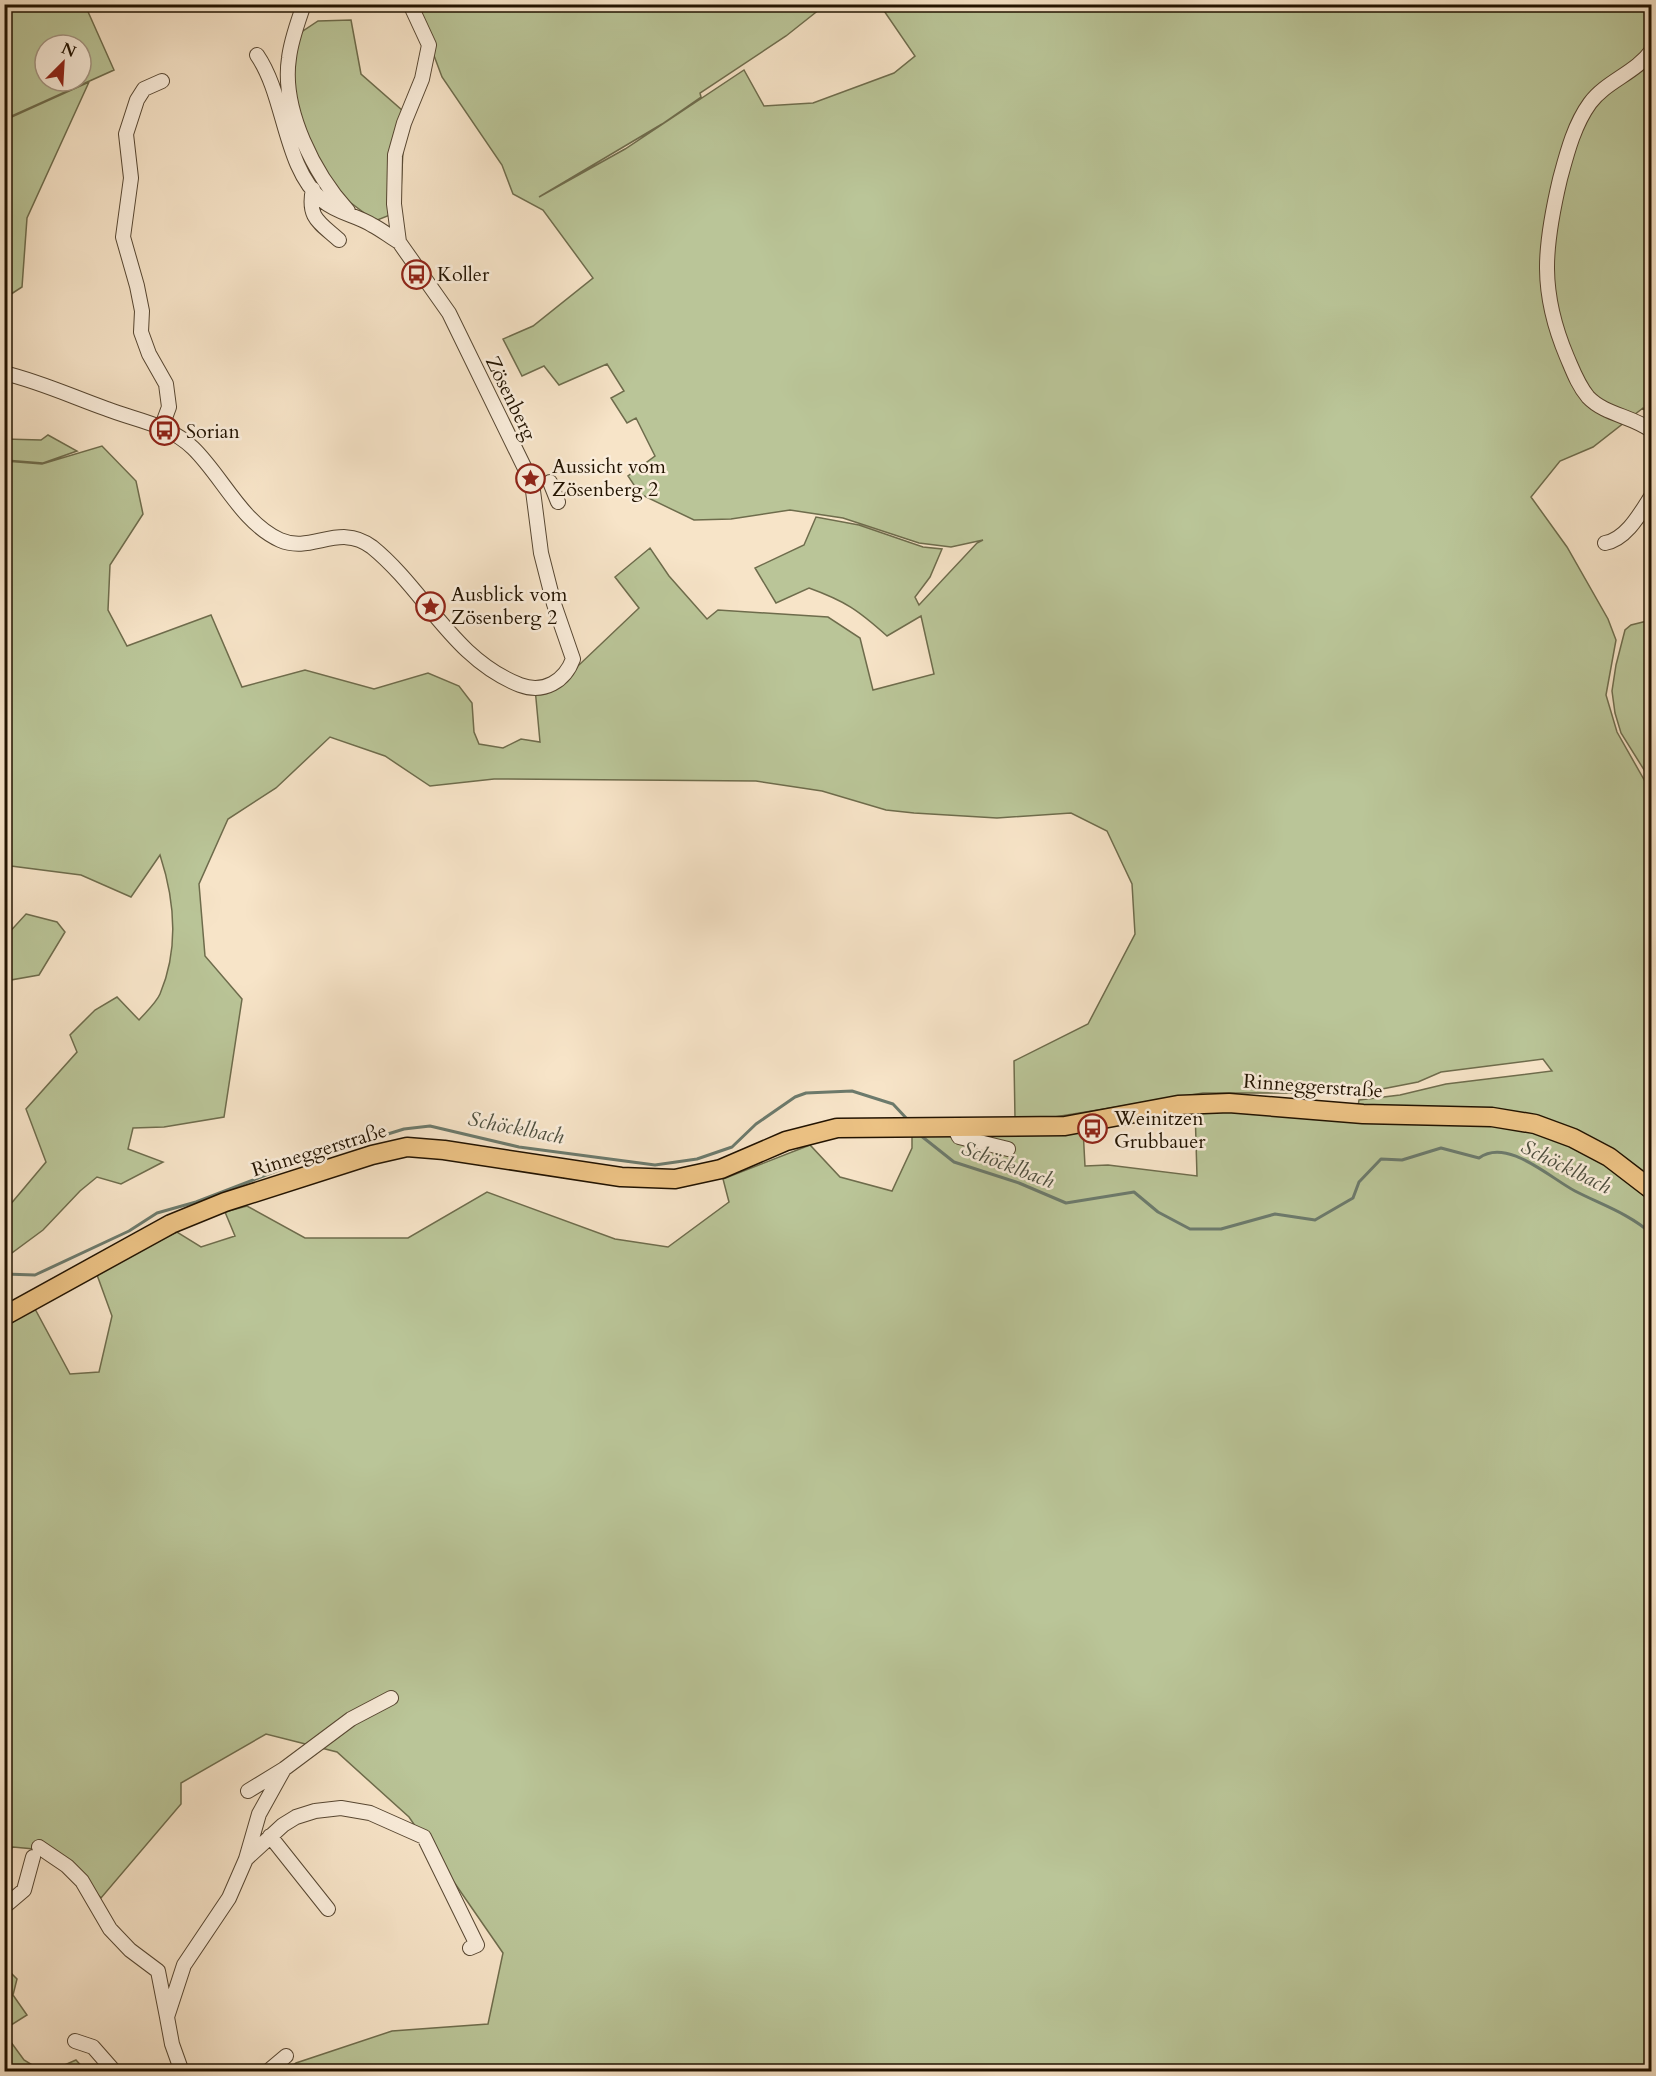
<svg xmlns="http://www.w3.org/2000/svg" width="1656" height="2076" viewBox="0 0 1656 2076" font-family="Cardo,serif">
<rect width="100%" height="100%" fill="#f7e4c8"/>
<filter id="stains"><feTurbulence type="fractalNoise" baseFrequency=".00333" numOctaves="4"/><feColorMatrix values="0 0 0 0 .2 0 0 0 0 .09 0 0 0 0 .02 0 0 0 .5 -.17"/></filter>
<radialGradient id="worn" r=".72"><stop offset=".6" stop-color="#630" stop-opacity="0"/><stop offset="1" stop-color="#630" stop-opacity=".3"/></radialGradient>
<path fill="#bac598" stroke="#6e6c4c" stroke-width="1.5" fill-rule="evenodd" d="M4,5H85L114,70L5,119ZM45,45H81V81H45Z
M415,5H825L786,36L700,93L701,97L662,124L539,197L625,149L744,70L764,106L813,103L894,73L915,56L880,5H1651V420L1643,408L1593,447L1560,461L1531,497L1567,547L1608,619L1616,640L1606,695L1617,732L1651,792V1181L1580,1134L1358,1106L1359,1100L1400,1095L1446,1084L1552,1071L1543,1059L1441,1072L1418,1082L1382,1089L1330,1093H1203L1042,1119L1015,1118L1014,1061L1088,1024L1135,934L1132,884L1107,831L1071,813L997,818L914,813L886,810L822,791L756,781L494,779L430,786L385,756L330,737L276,788L228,819L199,884L205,956L242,999L224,1117L164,1127L133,1128L128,1149L163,1162L121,1184L97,1177L80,1191L43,1230L5,1258L4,1212L46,1162L26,1109L77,1052L70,1035L95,1010L117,997L139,1020C146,1012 156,1003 160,994C179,949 175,901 160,855L131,897L81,875L11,866L5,860V461L42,464L102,446L136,481L143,514L110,565L108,610L127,646L211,615L242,687L305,670L374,689L428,673L459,686L472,703L474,732L479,744L503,748L521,739L540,742L535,688L579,665L639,608L615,577L650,548L669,576L707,619L718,610L828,617L860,638L873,690L934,674L921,616L887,636C858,610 845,601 809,588L776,603L755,568L804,545L816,517L859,525L923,547L942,549L930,577L915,597L919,605L977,543L983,540L951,547L919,543L843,518L790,510L731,519L694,520L640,494L628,476L655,456L636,418L627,423L611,398L624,391L607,364L559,385L544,366L522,376L503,339L533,326L593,278L543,210L513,194L502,165L442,77Z
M351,20L361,74L411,118L403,150L400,211L375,221L343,197L314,155L295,101L291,72L297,35L318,21Z
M89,82L27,218L22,287L5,298V120Z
M48,435L77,451L43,463L5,460V439L41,440Z
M1651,620H1652L1651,781L1621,733L1615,713L1612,691L1616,665L1625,630L1631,625Z
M26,914L57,922L65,932L39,975L5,981V937Z
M1195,1108L1462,1120L1538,1131L1596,1156L1651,1198V2071H285L296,2063L392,2031L488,2024L503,1953L409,1817L337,1752L266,1734L181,1783V1804L101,1898L55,1851L13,1847L5,1852V1324L35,1309L70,1374L99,1372L112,1316L96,1272L177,1232L201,1247L235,1236L225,1212L247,1206L305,1238H408L487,1192L615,1239L668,1247L729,1202L723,1179L810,1145L840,1177L892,1191L912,1148V1134L1083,1129L1085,1166L1108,1165L1197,1176Z
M5,1967L17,1979L13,1995L27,2015L5,2029Z
M5,2034L24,2060L42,2071H5Z
M76,2060L86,2071H51Z"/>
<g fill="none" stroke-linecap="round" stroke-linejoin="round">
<path stroke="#6c7a6c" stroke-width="3" d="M920,1135L954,1162L1019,1183L1066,1203L1134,1192L1158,1212L1190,1229H1221L1275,1214L1315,1220L1353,1198L1359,1182L1381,1159L1402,1160L1441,1148L1479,1158C1507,1137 1550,1178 1575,1191C1602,1205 1628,1213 1652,1234
M4,1274L35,1275L129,1231L157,1213L196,1202L310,1158L404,1129L430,1126L519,1147L655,1165L697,1159L732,1147L756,1124L795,1097L806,1093L852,1091L893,1104L908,1120"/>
<defs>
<path id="minor" d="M304,4C298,22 291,40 289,58C281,110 315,175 348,211
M1652,50C1636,73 1606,81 1590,103C1574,125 1567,153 1560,179C1544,247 1539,291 1567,357C1573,371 1578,385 1588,397C1605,415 1633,416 1652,431
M257,55C286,97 283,167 323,201C337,213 356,215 372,225C382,230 390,237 399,242
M162,81L144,89L137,100L126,134L131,178L123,237L137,286L142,311L141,332L149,354L166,384L169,407L162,426
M313,189C307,218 319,222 339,240
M4,373C41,382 73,397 107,409C138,421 168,424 193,448C222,476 242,523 280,540C312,554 339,522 372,547C425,590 453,659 520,685C544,694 565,681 573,659L554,604L541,553L532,483L449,313L399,242L394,204L395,155L404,123L422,79L429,45L410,4
M550,482L558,502
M1605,543C1627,539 1641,512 1652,495
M954,1127L959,1137L1008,1149
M248,1791L284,1769L351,1719L391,1698
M270,1836L328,1909
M39,1847L67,1866L82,1881L110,1929L130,1950L158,1971L167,2017
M246,1859L283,1825L296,1817L315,1811L341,1808L370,1813L424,1837L477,1945L470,1948
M4,1907L24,1890L33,1857
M75,2041L93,2047L115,2072
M182,2072L172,2044L167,2017L184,1965L229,1898L246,1859L259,1814L284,1769
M267,2072L286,2056"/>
<path id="major" d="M4,1316L171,1224L225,1202L372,1155L407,1147L444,1150L621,1177L675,1179L721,1169L786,1141L837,1128L1065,1126L1178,1105L1229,1103L1363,1114L1492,1117L1535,1124L1573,1138L1609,1157L1652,1190"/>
</defs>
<use href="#minor" stroke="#574732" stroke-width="16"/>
<use href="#major" stroke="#221300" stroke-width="21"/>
<use href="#minor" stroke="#faeddb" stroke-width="14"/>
<use href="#major" stroke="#ecc284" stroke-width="18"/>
</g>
<defs>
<symbol id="bus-ring" viewBox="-11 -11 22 22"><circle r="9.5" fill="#faeddb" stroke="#8f2418" stroke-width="1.5"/><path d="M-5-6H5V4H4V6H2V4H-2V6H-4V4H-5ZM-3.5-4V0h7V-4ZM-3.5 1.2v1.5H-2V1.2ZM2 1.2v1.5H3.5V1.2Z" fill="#8f2418"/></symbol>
<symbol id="sight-ring" viewBox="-11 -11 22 22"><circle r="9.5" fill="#faeddb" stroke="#8f2418" stroke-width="1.5"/><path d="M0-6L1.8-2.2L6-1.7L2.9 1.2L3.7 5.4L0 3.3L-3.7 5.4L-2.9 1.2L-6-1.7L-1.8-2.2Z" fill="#8f2418"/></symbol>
</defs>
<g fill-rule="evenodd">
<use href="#bus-ring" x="400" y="258" width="33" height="33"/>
<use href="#bus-ring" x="148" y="414" width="33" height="33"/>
<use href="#sight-ring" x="514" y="462" width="33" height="33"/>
<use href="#sight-ring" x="414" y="590" width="33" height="33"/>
<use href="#bus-ring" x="1076" y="1112" width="33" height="33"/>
</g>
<g text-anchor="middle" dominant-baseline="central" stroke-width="5" stroke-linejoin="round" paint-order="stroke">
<g font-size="20" fill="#221300" stroke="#faeddb" text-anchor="start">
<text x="437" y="274">Koller</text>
<text x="186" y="431">Sorian</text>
<text x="552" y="466">Aussicht vom<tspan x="552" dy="23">Zösenberg 2</tspan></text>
<text x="451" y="594">Ausblick vom<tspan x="451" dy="23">Zösenberg 2</tspan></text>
<text x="1114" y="1118">Weinitzen<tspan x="1114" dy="23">Grubbauer</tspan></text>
</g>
<g font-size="20" fill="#221300" stroke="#faeddb">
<text transform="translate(511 398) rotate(64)">Zösenberg</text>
<text transform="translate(1313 1086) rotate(4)">Rinneggerstraße</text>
<text transform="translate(319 1150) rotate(-17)">Rinneggerstraße</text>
</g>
<g font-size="21" font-style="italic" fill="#4d4f3f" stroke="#faeddb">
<text transform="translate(516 1128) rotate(11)">Schöcklbach</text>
<text transform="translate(1008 1165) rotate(21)">Schöcklbach</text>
<text transform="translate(1566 1167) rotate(26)">Schöcklbach</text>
</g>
</g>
<rect width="1656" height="2076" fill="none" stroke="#f7e4c8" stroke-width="24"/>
<rect x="6" y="6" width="1644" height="2064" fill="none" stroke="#221300" stroke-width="3"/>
<rect x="12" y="12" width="1632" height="2052" fill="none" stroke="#221300" stroke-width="1.5"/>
<g transform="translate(63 63) rotate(24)"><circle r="28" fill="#faeddb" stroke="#a49683" stroke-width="1.5"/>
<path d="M0-4.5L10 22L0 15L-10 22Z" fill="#8f2418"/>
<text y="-9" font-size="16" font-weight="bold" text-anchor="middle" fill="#221300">N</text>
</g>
<rect width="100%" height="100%" filter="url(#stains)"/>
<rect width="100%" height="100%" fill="url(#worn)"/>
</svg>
